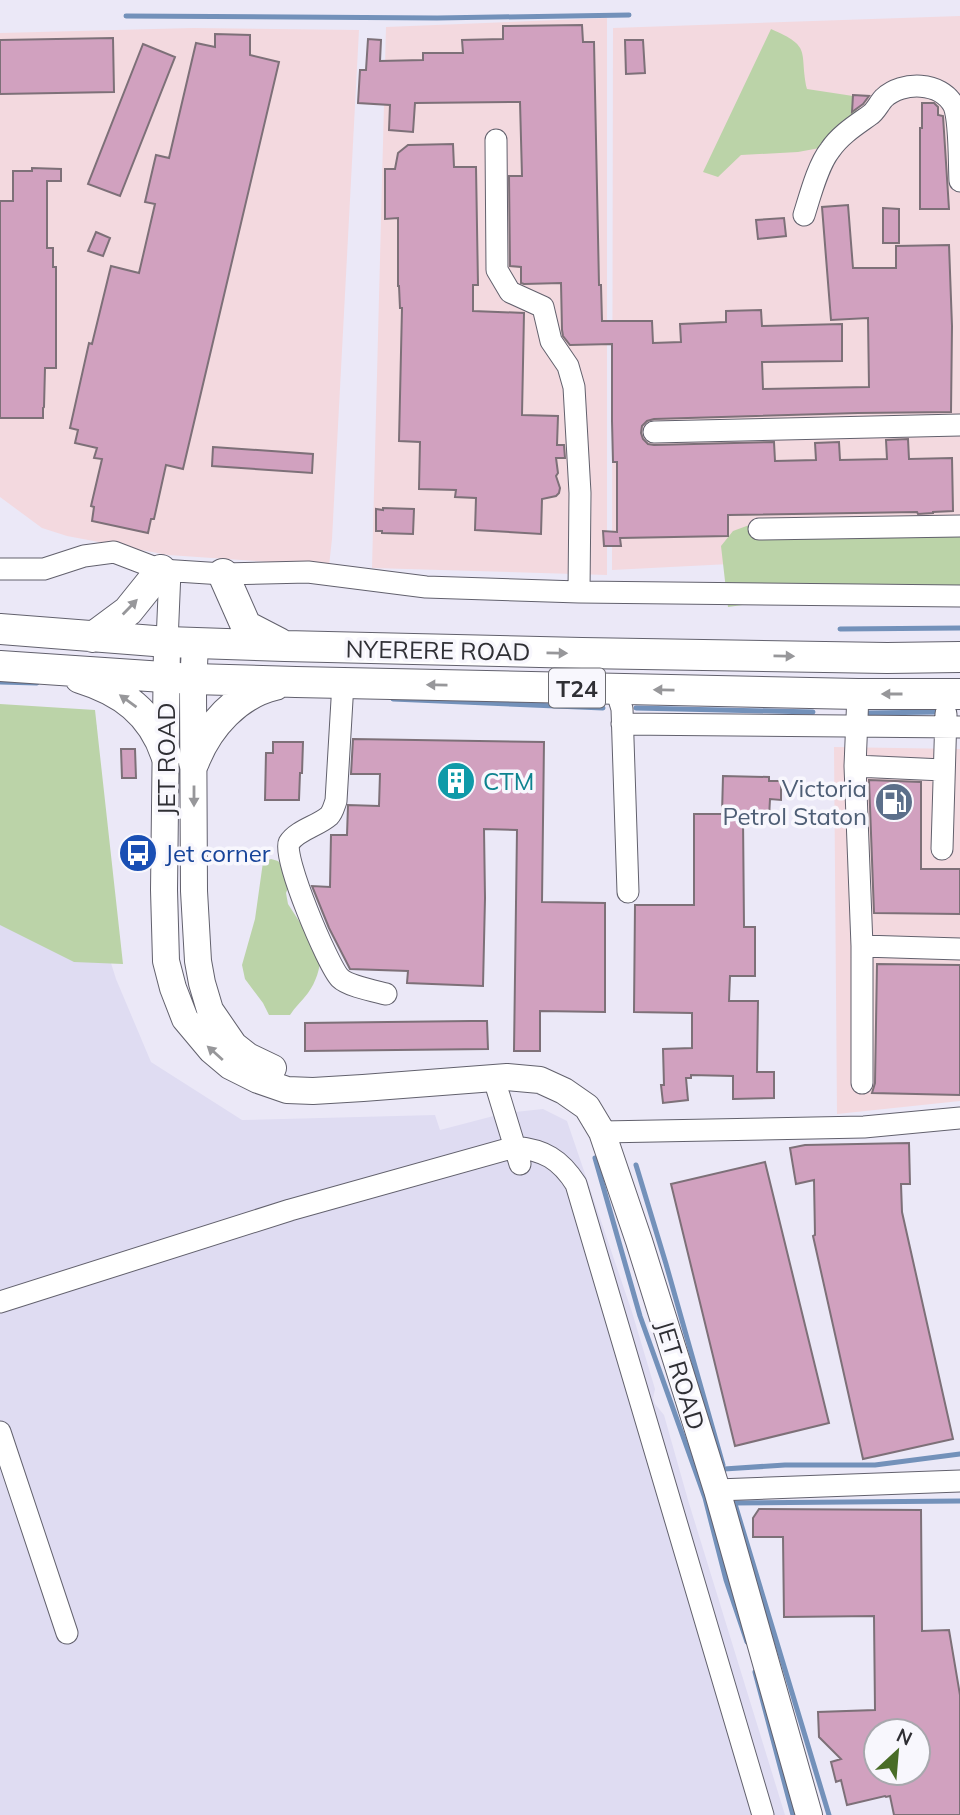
<svg xmlns="http://www.w3.org/2000/svg" width="960" height="1815" viewBox="0 0 960 1815" font-family="Mulish,sans-serif">
<rect width="100%" height="100%" fill="#ebe8f7"/>
<path fill="#dfdcf2" d="M0,718L97,725L96,915L116,979L151,1062L242,1120L435,1115L440,1130L505,1113L543,1109L567,1121L632,1312L655,1389L653,1398L655,1404L664,1415L688,1500L785,1815H0Z"/>
<path fill="#f3d9df" d="M960,16V552L612,570L613,28Z
M607,18V575L372,568L386,27Z
M193,28L359,30L332,539L329,566L168,555L67,536L42,528L0,497V33Z
M834,747L960,749V1101L837,1114Z"/>
<path fill="#bbd3a8" d="M771,29C813,47 799,51 807,89L853,96L857,113L825,147L798,152L741,155L718,177L703,172Z
M752,524L960,534V590L764,602L728,607L721,546L733,531Z
M0,704L95,710L123,964L74,962L0,925Z
M271,859L278,861L284,868L289,885L286,893L288,904L321,955C320,969 316,982 308,993C302,1001 295,1007 290,1015H269L263,1003L245,979L242,965L255,919L263,862Z"/>
<g fill="none" stroke-linecap="round" stroke-linejoin="round">
<path stroke="#7391ba" stroke-width="5" d="M126,16L437,18L629,15
M840,629L960,628
M0,682L37,683
M393,699L603,708
M636,708L813,712
M869,713L938,712
M595,1158L640,1316L705,1498L726,1580L747,1642
M636,1165L666,1264L723,1465
M724,1469L785,1465H875L960,1454
M734,1503L960,1501
M735,1504L829,1815
M755,1672L793,1815"/>
</g>
<path fill="#d1a1bf" stroke="#7d7078" stroke-width="2" fill-rule="evenodd" d="M582,25L583,42H594L599,285H601L602,321H652L653,343L681,342L680,324L726,322V311L761,310L762,326L842,324V361L762,362L763,389L869,387L868,318L831,320L822,207L848,205L853,268H896V246L949,245L952,326L951,412L858,413L654,419L647,421L642,426L641,433L643,439L648,444L654,445L774,442L775,461L816,460L815,443L839,442L840,460L887,459L886,440L908,439L909,459L952,458L953,511L933,512V513L918,514L917,512L728,515V536L620,538L621,546H604L603,531L617,532V462H613L612,421V344L570,345L563,336L562,330L561,283L524,284L521,283V267L510,266L509,176H522L520,102L415,103L413,132L389,130L390,105L358,103L360,70H366L368,39L381,40L380,61L423,60V53H463L462,40L503,39V26Z
M215,34L250,35V55L279,62L183,469L166,465L154,519H151L148,533L92,521L94,507L91,506L102,459L94,458L97,448L75,443L78,430L70,428L89,343L92,344L111,266L139,273L155,204L145,202L156,155L169,158L196,43L215,47Z
M113,38L114,92L0,94V40Z
M625,40H643L645,73L626,74Z
M143,44L175,57L120,196L88,184Z
M853,95L869,96L863,104L852,112Z
M922,103H934L938,107V115L943,116L949,209H920V128H922Z
M453,144L454,167H476L478,285H473V311L524,313L522,415L558,416L557,445H564L565,458H556L558,473L556,476L560,488L559,493L556,496L542,499L541,534L475,530L476,498L455,497L456,490L419,489L420,442L399,441L402,308H400L399,286H398V218L385,219V169H395L398,153L408,145Z
M32,168L61,169V181H47V248H53V267H56V368H45L44,407L43,408V418H0V201H13V171H32Z
M883,208L899,209V243H883Z
M784,218L786,236L758,239L756,220Z
M96,232L110,238L103,256L88,251Z
M213,447L313,454L312,473L212,466Z
M383,508L414,509L413,534L382,533V531H376V509L383,510Z
M353,739L544,742L542,902L605,903V1012L540,1011V1051H514L517,830L484,829L485,898L483,986L407,983L408,971L350,969L329,928L312,886L330,887L331,835H347L348,805L379,806L380,774H351Z
M273,742H303L302,773H300L299,800H265L266,753H273Z
M121,749H135L136,778H122Z
M723,776L769,777V781H781V800L770,799L769,818L743,817L744,927H755V976H730L729,1001H758L757,1072H774V1098L733,1099V1076L691,1075V1078H686L688,1100L663,1103L661,1085H664L663,1049L692,1048V1013L634,1012L635,905H694V814H722Z
M869,780L921,782V869H960V914L874,913Z
M877,964L960,965V1095L872,1093L875,1083Z
M471,1021H487L488,1049L305,1051V1023Z
M909,1143L910,1184H901L902,1212L953,1439L863,1459L813,1236L815,1235L814,1180L796,1184L790,1148L805,1145Z
M765,1162L829,1423L735,1446L671,1184Z
M759,1509L921,1510L922,1631L949,1630L960,1695V1815H894L890,1796L886,1797L885,1796L847,1805L841,1780L836,1782L831,1762L841,1759L819,1737L818,1712L875,1710L874,1616L784,1617L783,1537H753V1518ZM876,1731H918V1773H876Z"/>
<g fill="none" stroke-linecap="round" stroke-linejoin="round">
<defs>
<path id="minor" d="M496,140L497,270L510,292L543,307L551,341L568,366L574,387L580,493L579,592
M804,215C810,196 818,165 830,150C840,135 856,125 870,115C876,111 879,103 884,98C902,81 941,81 954,106C960,121 959,163 960,181
M654,432L960,425
M759,529L960,526
M0,569H44L84,556L114,552L161,570L223,574L308,572L426,587L579,592L960,596
M167,642L170,571
M343,683L336,801C334,806 333,812 329,816C318,826 297,830 289,843C282,856 328,966 340,978C348,986 374,991 386,994
M616,689L622,709L628,892
M858,694L855,766L862,946V1083
M622,724L960,727
M855,766L943,770
M942,849L946,714
M862,946L960,949
M494,1079L520,1164
M602,1132L864,1127L960,1118
M0,1302L290,1210L515,1147C544,1150 560,1159 576,1184L763,1815
M0,1432L67,1633
M717,1490L960,1481"/>
<path id="major" d="M167,642L164,890L166,961L173,988L185,1019L211,1050L230,1066L258,1080L287,1090L313,1091L363,1088L507,1077L540,1080L564,1091L587,1107L602,1132L639,1241L717,1490L809,1815
M195,643L193,690L194,891L198,961L202,983L210,1010L234,1045L248,1056L273,1068"/>
<path id="highway" d="M223,574L246,626L279,643
M0,629L167,642L285,646L582,653L887,658L960,657
M93,637L128,611L161,570
M0,666L193,679L296,682L858,694H960
M80,678C122,691 152,713 166,755
M194,762C208,726 237,694 275,685"/>
</defs>
<use href="#minor" stroke="#62616d" stroke-width="23"/>
<use href="#major" stroke="#62616d" stroke-width="28"/>
<use href="#highway" stroke="#62616d" stroke-width="32"/>
<use href="#minor" stroke="#fff" stroke-width="21"/>
<use href="#major" stroke="#fff" stroke-width="26"/>
<use href="#highway" stroke="#fff" stroke-width="30"/>
</g>
<defs><path id="oneway-solid" d="M-6-.8H1V-3.2L6.5 0L1 3.2V.8H-6Z" transform="scale(1.75)"/></defs>
<g fill="#97979a">
<use href="#oneway-solid" transform="translate(130 607) rotate(-46)"/>
<use href="#oneway-solid" transform="translate(557 653) rotate(1)"/>
<use href="#oneway-solid" transform="translate(784 656) rotate(1)"/>
<use href="#oneway-solid" transform="translate(437 685) rotate(-179)"/>
<use href="#oneway-solid" transform="translate(664 690) rotate(-179)"/>
<use href="#oneway-solid" transform="translate(892 694) rotate(180)"/>
<use href="#oneway-solid" transform="translate(128 701) rotate(-144)"/>
<use href="#oneway-solid" transform="translate(194 796) rotate(90)"/>
<use href="#oneway-solid" transform="translate(215 1053) rotate(-138)"/>
</g>
<defs>
<symbol id="building-disc" viewBox="-11 -11 22 22"><circle r="9.5" fill="#0f9aa8" stroke="#f8f7fd"/><path d="M-4-6H4V6H1V3H-1V6H-4ZM-2.5-4.3h1.7v1.8h-1.7ZM.8-4.3h1.7v1.8H.8ZM-2.5-1h1.7V.8h-1.7ZM.8-1h1.7V.8H.8Z" fill="#fff"/></symbol>
<symbol id="fuel-disc" viewBox="-11 -11 22 22"><circle r="9.5" fill="#5c6f8a" stroke="#f8f7fd"/><path d="M-5.5-6h7V0h2V4h1.3V-2.5L3-4.5l.8-.8L6-3V5H2.5V1h-1V6h-7ZM-4.2-4.7v3.2H.2V-4.7Z" fill="#fff"/></symbol>
<symbol id="bus-disc" viewBox="-11 -11 22 22"><circle r="9.5" fill="#1a4fb4" stroke="#f8f7fd"/><path d="M-5-6H5V4H4V6H2V4H-2V6H-4V4H-5ZM-3.5-4V0h7V-4ZM-3.5 1.2v1.5H-2V1.2ZM2 1.2v1.5H3.5V1.2Z" fill="#fff"/></symbol>
</defs>
<g fill-rule="evenodd">
<use href="#building-disc" x="434" y="759" width="44" height="44"/>
<use href="#fuel-disc" x="872" y="780" width="44" height="44"/>
<use href="#bus-disc" x="116" y="831" width="44" height="44"/>
</g>
<g text-anchor="middle" dominant-baseline="central" stroke-width="7" stroke-linejoin="round" paint-order="stroke">
<rect fill="#f8f7fd" stroke="#6b6b70" stroke-width="2" x="549" y="668.5" width="56" height="39" rx="5"/>
<g font-size="23" font-weight="bold" fill="#2f2f34">
<text x="577" y="688">T24</text>
</g>
<g font-size="24" fill="#2f2f34" stroke="#f8f7fd">
<text transform="translate(438 650) rotate(1)">NYERERE ROAD</text>
<text transform="translate(166 759) rotate(-90)">JET ROAD</text>
<text transform="translate(681 1375) rotate(73)">JET ROAD</text>
</g>
<g font-size="24" fill="#0d838f" stroke="#f8f7fd" text-anchor="start">
<text x="483" y="781">CTM</text>
</g>
<g font-size="24" fill="#4e5e75" stroke="#f8f7fd" text-anchor="end">
<text x="867" y="788">Victoria<tspan x="867" dy="28">Petrol Staton</tspan></text>
</g>
<g font-size="24" fill="#164399" stroke="#f8f7fd" text-anchor="start">
<text x="165" y="853">Jet corner</text>
</g>
</g>
<g transform="translate(897 1752) rotate(26)"><circle r="33" fill="#f8f7fd" stroke="#a8a7ad" stroke-width="2"/>
<path d="M0-5L12 26L0 18L-12 26Z" fill="#496d27"/>
<text y="-10" font-size="19" font-weight="bold" text-anchor="middle" fill="#2f2f34">N</text>
</g>
</svg>
